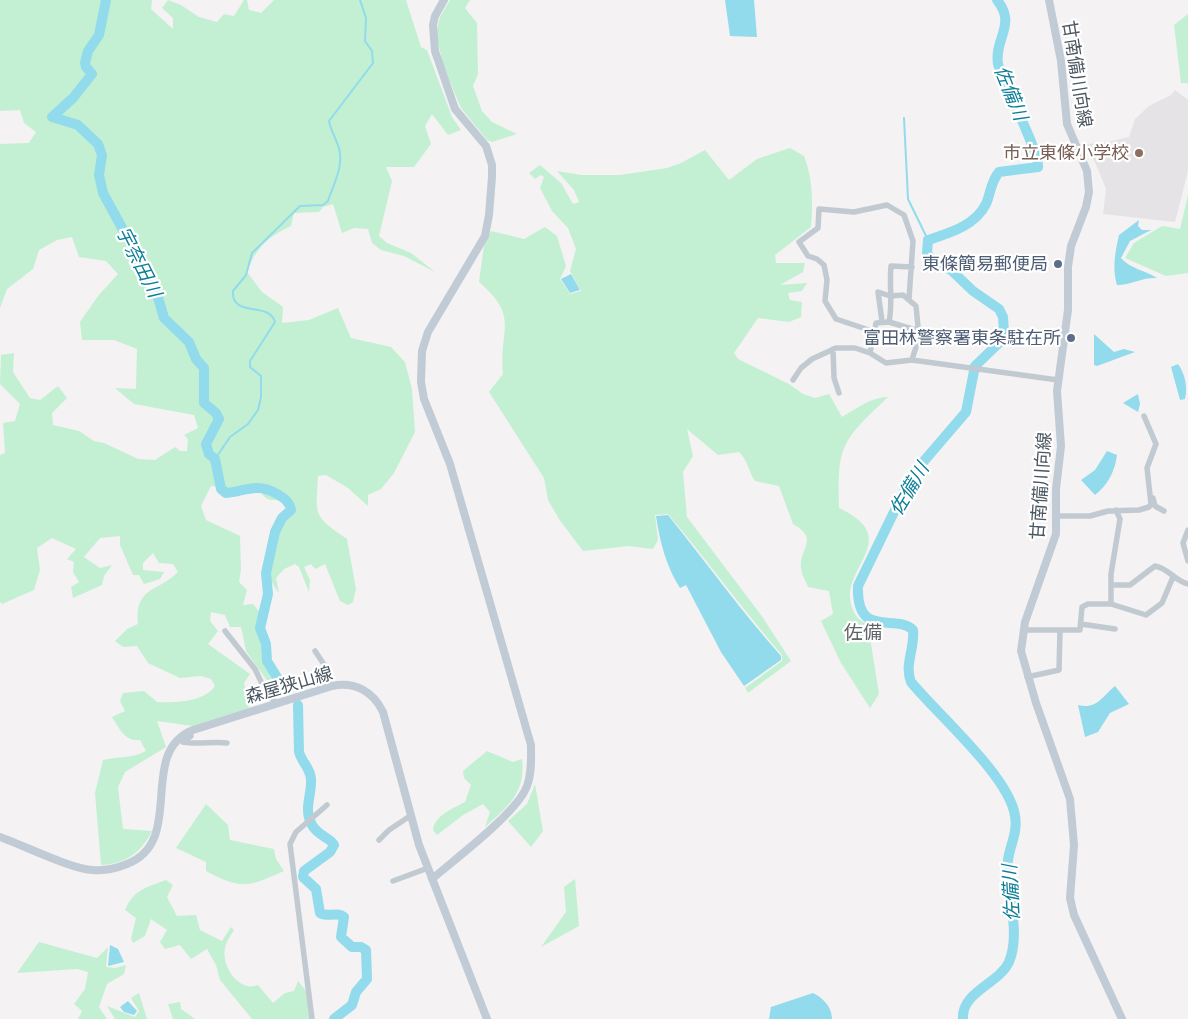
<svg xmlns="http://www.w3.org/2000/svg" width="1188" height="1019" viewBox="0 0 1188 1019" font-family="Montserrat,'Noto Sans JP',sans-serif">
<rect width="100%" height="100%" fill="#f4f2f2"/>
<path fill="#e5e3e5" d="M1175,90L1188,100V171L1175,222L1103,214L1106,189L1095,162L1084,144L1103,143L1129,137L1135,119L1149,106L1171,95Z"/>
<path fill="#c3f0d3" d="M0,0H152L151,9L173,29V18L162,8L168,0L181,5L199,17L217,22L224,14L234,16L244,0H247L249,10L261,13L274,0H406L421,47L427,50L452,117L461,130L448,135L432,114L425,126L431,144L414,167H386L392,181L379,236L387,243L411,253L435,272L404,256L381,250L372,243L368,229L354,228L342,233L333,204L323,207L319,212L294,213L291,226C267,238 257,246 247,272L262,292L283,307L282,323L309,320L338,308L351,338L391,347L405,362L412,389L415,432L394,473L381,489L368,495V506L348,488L326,475L318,476C316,516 312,515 347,539L356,589L353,602L348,605L340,601L325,564L315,569L311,564L304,567L310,580L309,592L299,567L295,564L284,569L276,578L279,593C264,575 267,555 274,534C279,518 287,517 285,498C272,502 264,501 259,488L236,497L223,487L211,486L201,506L206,520L240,536L241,570L239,582L247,590L243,605L253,604L263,616L265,632L271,648L270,665L284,695L278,696L246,651L241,627H230L225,615L211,612L210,621L218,631L208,644L250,674L244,683L249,708L193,726L157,721L166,747L125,772L118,787L123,829L152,831C141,853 125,864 101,865L95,793L103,760C120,756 131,759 146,751L140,740C125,742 119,728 112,717L125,711L120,701L123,693L144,691L157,702C175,703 204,702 215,686L211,679L201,676L180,678L148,663L137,646L123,647L115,641L127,629L138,624C134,587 158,592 178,572L173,564L159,563L153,553L143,563V570L164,572L160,579L144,584L139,575H133L120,545V536L100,538L84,557L100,568L112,565L104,576L102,585L73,598L71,587L79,582L73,572L74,562L67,559L76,549L52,538L37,548L40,570L34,590L2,604L0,602V455L5,453L3,423L15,421L20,404L0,384L1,355L14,353L13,372L30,398L40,400L58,386L67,398L52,413L53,425L79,431L94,441L104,443L138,459L155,460L175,447L180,451H187L188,439L184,435L198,428L194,415L134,404L115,388L136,389L137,349L114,340H82L80,322L98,296L118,274L106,261L79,257L72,237L57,240L39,250L33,269L7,289L0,308V144L29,143L36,132L24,123L20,110L0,111Z
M450,0H470L465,8L477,23L478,74L473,86L482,111L492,122L517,134L492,142L487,140L461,108L443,65L436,33L440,17Z
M1188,14V83H1181L1174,25Z
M790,148L804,156C813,179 813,203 811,227L775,255L776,263H805L803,272L780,285L807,283L802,291L788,293L790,300L802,302L801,317L789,322L758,318L734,353L738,359L789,384L803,394L815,398L829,394L842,417C856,409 871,397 888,397C842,441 837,444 839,508C911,542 826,572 857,617C861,622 870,625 876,631L870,638L879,694L870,708L841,663L821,621L833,614L829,591L808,587C806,581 801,574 801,568C799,548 820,539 793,524L779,486L755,481C749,472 747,459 739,452L718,455L687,429L693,456L683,472L687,517L761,615L791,661L748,693L745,688L782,661V655C742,609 707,560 668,514L655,515L658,540L653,549L629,546L583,551L559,519L548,500L544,478L489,392L503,374C498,330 521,318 479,282L484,245L491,231L524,239L545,227L557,236L566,266L560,279L570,294L581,291L570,271L576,249L568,228L552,211L540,188L544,177L541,175L535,179L529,173L540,165L561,183L573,204L579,202L574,190L557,171L582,175H620L667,168L681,163L705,150L729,180L757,159Z
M1188,195V273L1166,276L1125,258L1134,243L1162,226L1180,229Z
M487,751L513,762L522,759C526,793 508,806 485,827L490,812L483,804L463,815L437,835L433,830C435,815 452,809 465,802L471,785L464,778L463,771Z
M535,784L543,831L531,847L508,821L527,804Z
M206,804L228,825L230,840L274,849L276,859L284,871C248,887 242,890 206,871V862L176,848Z
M575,879L579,926L541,947L566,912L564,887Z
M166,880L173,885L167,897L177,916L196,915L200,930L222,941L231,927L234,930C231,935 226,942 225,948C221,966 239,993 258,985L273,1003L285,993L294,991L298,981L307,992L310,1019H252L220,980L216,965L207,949L191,959L180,945L165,949L160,942L167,930L151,919L145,936L133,943L131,939L136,918L125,910C133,890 147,887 166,880Z
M39,942L97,958L108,947L106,967L115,968L126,965L124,974L107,984L99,1007L107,1019H78L82,1011L74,1004L85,989L88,972L77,969L17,973Z
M139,993L147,1019H115L107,1006L135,1017L139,1011L131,998Z
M180,1002L181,1009L195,1019H173L168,1004Z"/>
<path fill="#91dbec" d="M725,0H754L757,37L730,36Z
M1139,220L1138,226L1142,230H1151L1130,241L1121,258C1131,269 1144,270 1157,278C1142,277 1132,285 1117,285C1112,268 1115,253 1119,235Z
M571,274L580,290L570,293L561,279Z
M1094,334L1114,352L1124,349L1135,352L1097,366L1094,365Z
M1178,364C1185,374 1188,387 1185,399L1180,400L1171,367Z
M1138,394L1140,404L1138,412L1123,403Z
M1107,451L1117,455C1115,471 1108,485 1095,495L1081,480L1095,470Z
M668,515C706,562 741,611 781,656V660L744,686L721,652L686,585L680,588C666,566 660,542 656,516Z
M1115,686L1129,704L1110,713L1098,732L1085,737L1078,705C1096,710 1102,697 1115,686Z
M110,945L118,949L124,962L108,966Z
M813,993C823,998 832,1007 832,1019H769L771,1007Z
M128,1001L137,1011L134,1015L124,1012L120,1007Z"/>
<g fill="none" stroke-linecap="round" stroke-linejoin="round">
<path stroke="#91dbec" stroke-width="2" d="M904,118L908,199L928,240
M215,459L230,437L248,424L258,410L261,397V376L250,367V361L275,322C269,301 231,318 233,291L246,275L252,253L300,206L323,205L328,201C333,185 344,167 339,148C336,139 331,131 329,121L373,63L372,51L365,41L366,18L360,0"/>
<path stroke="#91dbec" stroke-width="10" d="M106,0L99,35L88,51L85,63L86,67L92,74L73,98L52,117L78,125L98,144L102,155L99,175L103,193L133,248L139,270L154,284L164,318L189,342L196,359L204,368V403L216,413L219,419L206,444L209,454L215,459L221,489L226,493C237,492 248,488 257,488C269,488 290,498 291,510L282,518L275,532L266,573L268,594L260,628L266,644L267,661L283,687
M298,705L299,752C302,763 310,767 311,779C312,796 303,809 312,825C318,836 331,838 334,845L330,852L304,871L303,877L316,889L320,913C328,918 337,911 344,917L341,937L352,947H361L366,950L367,979L356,992L352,1005L334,1019
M963,1019C961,992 999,984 1009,962C1019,938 1011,908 1009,883C1008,876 1007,867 1008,860C1010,845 1018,832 1015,816C1010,777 937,714 911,682C904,664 915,649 913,630C896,613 856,640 858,586L912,475L966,412L975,366L999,343L1004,332L1003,317L999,309L973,291L951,270L932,260L927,253L928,240C949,233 975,226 986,204C991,193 990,183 999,172L1038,167C1040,153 1004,85 998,64C994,38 1017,25 997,0"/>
<path stroke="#c1cad1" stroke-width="5.5" d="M882,321L878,292L890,296L903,295L916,306L919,337L912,360
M889,322L919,331
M875,332L836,319L825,301L827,280L824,265L817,259L808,256L799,242L818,228L819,209L854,212L887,205L904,215L913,241L909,299
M833,349L834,378L839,393
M870,353L876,323L889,322C893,303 889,285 891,266L912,267
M793,380L801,368L812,359L836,348H855L870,353L886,363L912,360L1058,380
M1153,498L1155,506L1164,511
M1056,516H1090L1108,511L1139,510L1149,507L1151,504L1147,468L1156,444L1144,416
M1188,530L1183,543L1188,561
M1111,585H1130L1155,566C1168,568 1175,581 1188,584
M1111,604V574L1120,519L1116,510
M1081,624L1115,629
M1023,630H1080L1082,607L1088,604H1111L1146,615L1162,603L1173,577
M225,631L255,669L264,688L276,703
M315,651L327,669L332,686
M1027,677L1059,670L1060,630
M189,731L191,736L183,742C198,745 212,741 227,743
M379,840L389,830L410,816
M393,881L428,868
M312,1019L290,844L296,832L327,805"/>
<path stroke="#c1cbd5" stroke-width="8" d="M1049,0L1061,61L1067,124L1087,171L1089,192L1086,207L1071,246L1068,267V310L1057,391L1061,446L1056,489V534L1025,622L1021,651L1036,703L1070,799L1074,845L1070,898L1074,915L1122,1019
M0,837C23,845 71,869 93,870C104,871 117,868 127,864C187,841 136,753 193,730L332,686C354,681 373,691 383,712L419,845L487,1019
M432,879C455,859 518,812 527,786C532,773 531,758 531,745L450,464L424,399L421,382L422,351L428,332L485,236L489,215L492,177V165L486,146L455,109L435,51L433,25L435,16L444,0"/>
</g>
<circle fill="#8d6e63" stroke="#fff" stroke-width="2" cx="1139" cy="153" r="5"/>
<g fill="#5c6f8a" stroke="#fff" stroke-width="2">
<circle cx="1058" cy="264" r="5"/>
<circle cx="1071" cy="338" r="5"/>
</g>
<g text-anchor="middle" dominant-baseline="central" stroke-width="4.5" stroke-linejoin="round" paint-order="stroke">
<g font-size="18" fill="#4a5660" stroke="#fff">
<text transform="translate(1077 74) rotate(81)">甘南備川向線</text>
<text transform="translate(1041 486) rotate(-86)">甘南備川向線</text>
<text transform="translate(289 685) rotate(-16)">森屋狭山線</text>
</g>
<g font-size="18" fill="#785e54" stroke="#fff" text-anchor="end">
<text x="1129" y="153">市立東條小学校</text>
</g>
<g font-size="18" fill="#4e5e75" stroke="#fff" text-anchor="end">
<text x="1048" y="264">東條簡易郵便局</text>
<text x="1061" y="338">富田林警察署東条駐在所</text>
</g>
<g font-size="19" font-style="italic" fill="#0e7e97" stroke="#fff">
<text transform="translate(1011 93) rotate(68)">佐備川</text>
<text transform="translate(139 262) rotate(63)">宇奈田川</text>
<text transform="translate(909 489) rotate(-59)">佐備川</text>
<text transform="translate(1011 893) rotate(-93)">佐備川</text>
</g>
<g font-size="19" fill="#5f6367" stroke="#fff">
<text x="863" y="632">佐備</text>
</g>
</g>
</svg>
